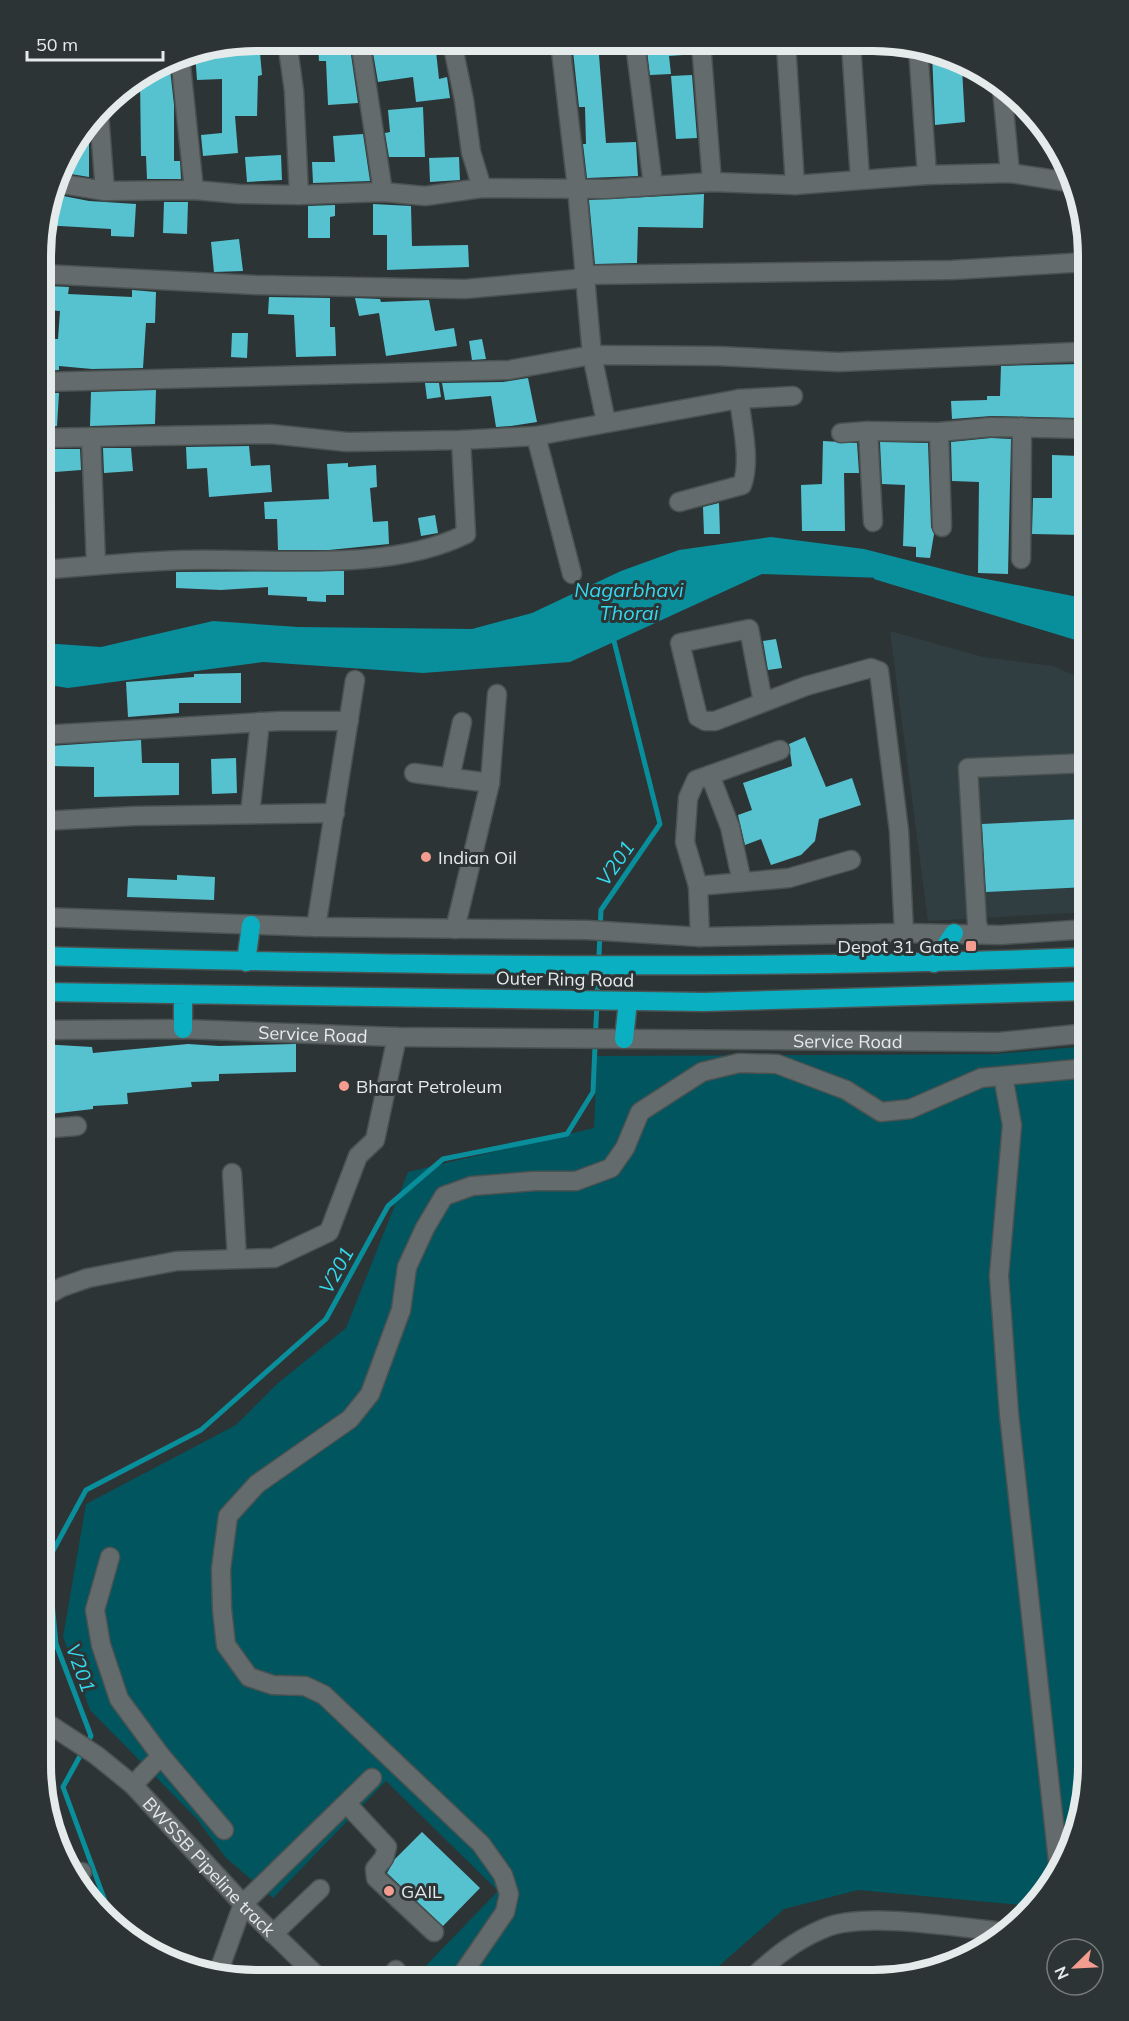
<svg xmlns="http://www.w3.org/2000/svg" width="1129" height="2021" viewBox="0 0 1129 2021" font-family="Mulish,sans-serif">
<rect width="100%" height="100%" fill="#2d3435"/>
<path fill="#303e41" d="M890,631L983,657L1053,666L1078,677L1088,687V912L928,921Z"/>
<path fill="#00555e" d="M1088,1046V1779C1077,1824 1069,1873 1033,1906L858,1890L784,1909L703,1980L413,1979L498,1891L386,1781L273,1898L226,1858L196,1818L90,1710L63,1637L86,1504L236,1425L278,1383L346,1328L408,1172L594,1128L597,1056L996,1054Z"/>
<path fill="#098e9c" d="M771,537L864,549L966,575L1088,599V641L883,578L762,574L570,662L423,673L263,662L68,688L42,684V643L101,647L213,621L298,627L472,629L532,613L621,571L679,550Z"/>
<g fill="none" stroke-linecap="round" stroke-linejoin="round">
<path stroke="#098e9c" stroke-width="5" d="M876,577L1088,641
M115,1928L63,1787L91,1736L56,1644L48,1560L86,1490L201,1430L326,1319L388,1206L443,1159L567,1134L593,1092L601,910L660,824L613,637"/>
</g>
<path fill="#56c2d0" d="M347,41H349L358,103L328,105L326,61H319L318,43Z
M371,41L435,42L439,79L447,77L450,98L416,102L413,77L378,82Z
M572,42L598,43L606,143L636,142L638,176L587,178L583,144H586L585,107H579Z
M646,43H683V55L669,56L671,74L650,75Z
M224,47L225,56L260,53L262,75L258,76L257,116H235L238,153L203,156L201,135L222,133V79L197,80L195,53Z
M932,53L962,68L965,122L935,125Z
M169,60L174,105V161H180L181,179H147L146,156H141L140,78Z
M692,75L697,138L676,139L671,76Z
M423,107L425,157H389L385,133L390,132L388,110Z
M89,127V177L59,172L63,161Z
M363,134L370,181L313,183L312,162H335L333,136Z
M281,155L282,180L247,182L245,157Z
M459,157L460,180L430,182L429,158Z
M53,194L89,201L136,204L134,237L111,236V229L43,225Z
M704,194L703,228L638,227L637,263L595,264L589,200Z
M164,202H188L187,234L163,233Z
M373,204L411,206L412,246L468,245L469,267L387,270V235H373Z
M335,205V216L330,217V238H308V206Z
M239,239L243,271L214,272L211,242Z
M48,286L69,287L68,294L132,297V290L156,292L155,323H146L143,368L92,369L59,366V370L42,371V338L58,339L60,311L47,310Z
M269,297L330,298V327H335L336,356L296,357L294,315L268,314Z
M355,298L380,299L381,302L429,300L435,331L454,328L457,346L386,356L379,313L359,316Z
M232,333H248L247,358L231,357Z
M482,339L486,359L472,360L469,341Z
M1080,364L1078,418L991,416L952,419L951,401L987,400V396H1000L1001,366Z
M528,378L537,422L511,426L496,427L491,396L445,400L442,383L503,382Z
M425,383H439L441,397L427,399Z
M156,390L155,424L90,426L91,392Z
M42,393H59L57,426L42,427Z
M991,438L1011,439L1008,574L978,573L979,482L952,481L951,442Z
M823,441L857,443L859,473H844L845,531H802L801,485L822,484Z
M880,442L928,443L931,527L934,534L930,558L916,557V547L903,546L905,485L882,484Z
M249,446L251,466L270,465L272,492L209,497L207,468L187,469L186,447Z
M103,448H131L133,471L104,473Z
M42,449H80L81,470L42,473Z
M1052,455L1080,456L1079,484L1085,485L1083,535L1032,534L1033,498H1052Z
M348,463V467L376,465L377,487L370,488L373,522L388,521L389,544L329,550H278L277,519H265L264,502L329,499L327,464Z
M719,503L720,534H704L703,507Z
M435,515L438,533L421,536L418,518Z
M344,571V595H326V602L307,601V597L268,595V587L221,590L176,588V572Z
M776,639L782,668L768,670L763,641Z
M241,673V703H179V713L128,717L126,682L194,677V674Z
M805,737L826,787L852,778L861,805L819,819L815,841L801,855L771,865L761,839L745,845L738,815L752,810L743,783L792,766L789,744Z
M141,740L142,763H179V795L94,797V767L51,766L50,746Z
M236,758L237,793L212,794L211,759Z
M1083,819L1087,887L986,892L982,824Z
M177,875L215,877L214,900L127,897L128,878L177,880Z
M41,1044L92,1047L93,1053L188,1044L219,1046L296,1044V1072L219,1074V1081L191,1082L192,1087L127,1093L128,1104L93,1106V1109L41,1115Z
M422,1832L480,1888L443,1926L387,1873L395,1859Z"/>
<g fill="none" stroke-linecap="round" stroke-linejoin="round">
<defs>
<g id="minor">
<path d="M287,41L294,91L299,195"/>
<path d="M360,41L383,192"/>
<path d="M452,42L464,100L471,152L482,188"/>
<path d="M560,42L577,188L592,355L606,422"/>
<path d="M635,43L653,185"/>
<path d="M701,43L712,182"/>
<path d="M786,44L795,185"/>
<path d="M851,44L860,179"/>
<path d="M918,47L927,175"/>
<path d="M180,56L194,190"/>
<path d="M1002,88L1010,173"/>
<path d="M99,114L105,191"/>
<path d="M56,183L105,191L194,190L239,194L299,195L383,192L425,196L482,188L607,189L712,182L795,185L927,175L1010,173L1075,183"/>
<path d="M42,274L256,285L465,289L576,279L583,275L952,270L1088,262"/>
<path d="M42,382L509,370L592,355L718,356L838,362L1076,352L1088,354"/>
<path d="M841,433L868,431"/>
<path d="M536,436L572,574"/>
<path d="M91,437L96,564"/>
<path d="M42,438L271,434L347,442L461,440L536,436L739,399"/>
<path d="M679,502L742,485C751,461 742,425 739,399L793,396"/>
<path d="M873,522L868,431L939,432"/>
<path d="M942,527L939,432L991,427L1088,429"/>
<path d="M1021,559L1022,427"/>
<path d="M42,570C90,566 139,561 187,560C273,558 388,573 466,534L461,440"/>
<path d="M763,702L749,629L680,643L698,717L705,721H715L806,686L871,668L879,671L899,831L904,933"/>
<path d="M42,735L280,721H349"/>
<path d="M414,773L490,783"/>
<path d="M710,775L730,827L742,882"/>
<path d="M450,778L462,722"/>
<path d="M250,814L260,722"/>
<path d="M42,821L134,816L335,813"/>
<path d="M698,886L789,878L851,860"/>
<path d="M41,917L316,927L587,930L700,937L904,933L1001,935L1088,929"/>
<path d="M316,927L355,680"/>
<path d="M455,929L490,783L497,694"/>
<path d="M981,934L977,924L968,768L1088,763"/>
<path d="M700,937L698,886L685,842L688,798L696,780L780,750"/>
<path id="s1" d="M41,1030L183,1029L397,1037L998,1042L1088,1033"/>
<path d="M1003,1076L1012,1125L999,1276L1009,1414L1059,1870"/>
<path d="M41,1129L77,1126"/>
<path d="M232,1173L237,1259"/>
<path d="M41,1299L62,1287L88,1278L177,1261L274,1258L329,1232L358,1156L375,1140L397,1037"/>
<path d="M110,1557L95,1610L101,1645L119,1699L161,1756L133,1785"/>
<path id="s2" d="M41,1719L96,1755L133,1785L243,1904L320,1979"/>
<path d="M161,1756L224,1830"/>
<path d="M347,1804L387,1847L384,1858L375,1869L376,1878L434,1932"/>
<path d="M78,1873L82,1872"/>
<path d="M273,1934L320,1889"/>
<path d="M217,1976L243,1904L372,1778"/>
<path d="M389,1979L396,1970"/>
<path d="M459,1979L505,1912L509,1894L503,1875L481,1844L324,1695L305,1686L273,1685L249,1677L226,1645L222,1609L221,1569L228,1516L257,1484L350,1419L370,1394L401,1310L407,1267L425,1228L444,1196L472,1186L534,1181H576L611,1168L625,1148L640,1112L702,1072L739,1063L777,1064L846,1090L881,1112L910,1109L981,1078L1088,1068"/>
<path d="M750,1980C773,1958 795,1940 825,1928C865,1911 961,1928 1005,1932"/>
</g>
<path id="highway" d="M41,956C390,965 740,971 1088,957
M246,962L251,925
M934,963L954,933
M41,992L704,1002L1088,991
M183,994V1029
M624,1039L628,1001"/>
</defs>
<use href="#minor" stroke="#4b5252" stroke-width="21"/>
<use href="#highway" stroke="#4b5252" stroke-width="21"/>
<use href="#minor" stroke="#636b6c" stroke-width="18"/>
<use href="#highway" stroke="#0ab0c1" stroke-width="18"/>
</g>
<g fill="#f59c91" stroke="#2d3435" stroke-width="2">
<circle cx="426" cy="857" r="6"/>
<rect x="965" y="940" width="12" height="12" rx="3"/>
<circle cx="344" cy="1086" r="6"/>
<circle cx="389" cy="1891" r="6"/>
</g>
<g text-anchor="middle" dominant-baseline="central" stroke-width="6" stroke-linejoin="round" paint-order="stroke">
<g font-size="18" fill="#e5eaea" stroke="#2d3435" text-anchor="start">
<text x="438" y="857">Indian Oil</text>
<text x="959" y="946" text-anchor="end">Depot 31 Gate</text>
<text x="356" y="1086">Bharat Petroleum</text>
<text x="401" y="1891">GAIL</text>
</g>
<g font-size="18" fill="#e5eaea" stroke="#2d3435">
<text transform="translate(565 979) rotate(1)">Outer Ring Road</text>
<text stroke="none"><textPath href="#s1" startOffset="272">Service Road</textPath></text>
<text stroke="none"><textPath href="#s1" startOffset="807">Service Road</textPath></text>
<text stroke="none"><textPath href="#s2" startOffset="225">BWSSB Pipeline track</textPath></text>
</g>
<g font-size="20" font-style="italic" fill="#33d9ed" stroke="#2d3435">
<text x="629" y="589">Nagarbhavi<tspan x="629" dy="23">Thorai</tspan></text>
<text transform="translate(615 863) rotate(-55)">V201</text>
<text transform="translate(336 1270) rotate(-61)">V201</text>
<text transform="translate(81 1668) rotate(70)">V201</text>
</g>
</g>
<path d="M0 0H1129V2021H0ZM256 51H873A205 205 0 0 1 1078 256V1765A205 205 0 0 1 873 1970H256A205 205 0 0 1 51 1765V256A205 205 0 0 1 256 51Z" fill="#2d3435" fill-rule="evenodd"/>
<path fill="none" stroke="#e5eaea" stroke-width="8" d="M256 51H873A205 205 0 0 1 1078 256V1765A205 205 0 0 1 873 1970H256A205 205 0 0 1 51 1765V256A205 205 0 0 1 256 51Z"/>
<g transform="translate(1075 1967) rotate(246)"><circle r="28" fill="#2d3435" stroke="#777d7d" stroke-width="1.5"/>
<path d="M0-4.5L10 22L0 15L-10 22Z" fill="#f59c91"/>
<text y="-9" font-size="16" font-weight="bold" text-anchor="middle" fill="#e5eaea">N</text>
</g>
<path d="M27 51v9h136v-9" fill="none" stroke="#e5eaea" stroke-width="3"/>
<text x="36" y="51" font-size="18" fill="#e5eaea" stroke="#2d3435" stroke-width="4.5" paint-order="stroke">50 m</text>
</svg>
